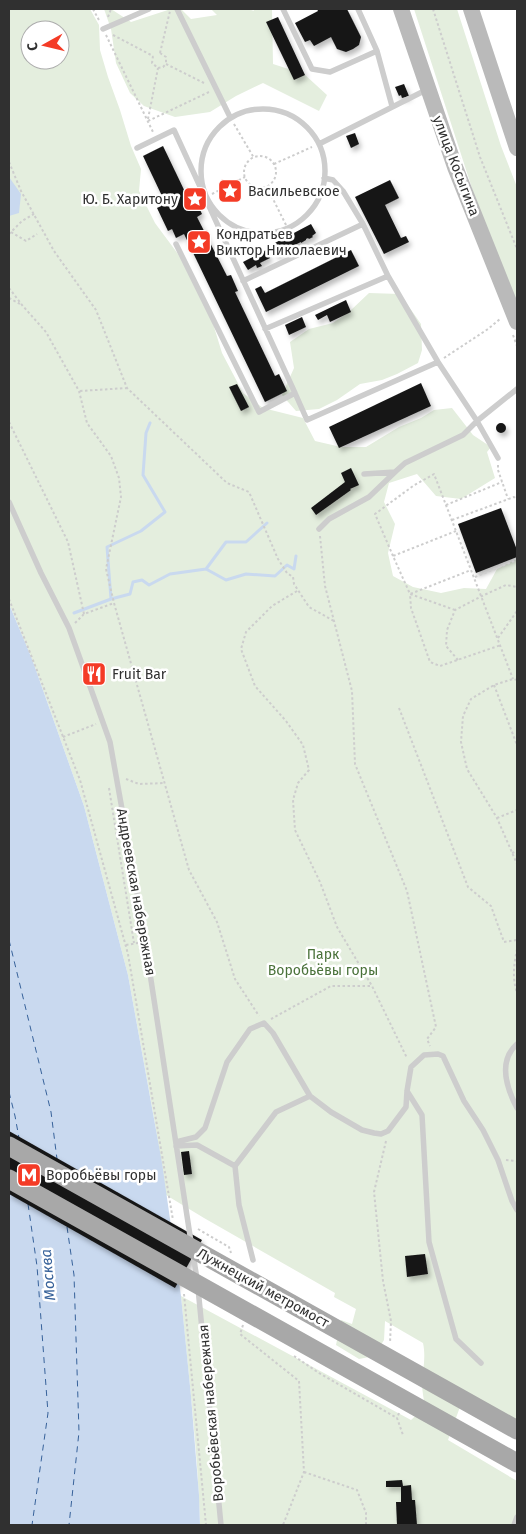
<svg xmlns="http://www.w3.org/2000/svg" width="526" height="1534" viewBox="0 0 526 1534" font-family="'Fira Sans',sans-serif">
<defs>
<filter id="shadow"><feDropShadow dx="2.5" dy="4" stdDeviation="2.5" flood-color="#0004"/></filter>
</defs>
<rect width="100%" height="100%" fill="#fff"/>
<path fill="#e4eede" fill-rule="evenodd" d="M9,9H90L99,25L100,50L108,77L120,110L131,146L141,169L139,191L155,223L178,254L211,317L222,353L243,393L263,408L303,418L315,441L341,447H366L399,427L421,418L434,410L452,408L473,435L491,447L487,452L495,478L461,499L436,496L417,474L389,483L384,502L395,524L388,553L393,576L413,587L441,593L464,588L486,589L497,569L517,559V1420L465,1393L448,1440L517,1481V1525H200C198,1449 188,1372 181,1296L411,1420L425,1407C424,1400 422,1391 422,1383C423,1369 426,1357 423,1343L385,1321L384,1340L374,1356L359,1359L336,1345L341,1320L352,1324L356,1309L334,1297L335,1293L204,1218L166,1195L155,1124L128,975L84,806L32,659L9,604ZM30,30H60V60H30Z
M104,9H111L131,22L171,9H181L191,19L217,15L211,9H248L254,11L253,9H272L273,64L304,74L327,95L319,111L263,83L236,96L210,112L175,117L144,106L130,93L116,63L111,29Z
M414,9H457L501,146L517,187V304L481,216Z
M369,293L400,294L421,324L422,350L418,363L397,374L382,380L360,384L337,400L319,409L296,411L282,395L294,368L290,342L309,329L333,323L350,311Z"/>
<path fill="#c9d9ef" d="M9,177L21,194L19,213L9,216Z
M9,604L32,659L84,806L128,975L162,1163L181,1296L191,1396L199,1495L200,1525H9Z"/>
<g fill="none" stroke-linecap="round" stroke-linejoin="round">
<path stroke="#c9d9ef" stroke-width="3" d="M206,569L226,580L246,574L275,576L287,565L294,569L296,556
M111,599L107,547L141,531L165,512L143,475L146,433L150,423
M74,613L111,599L130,594L133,582L142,580L149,585L170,574L206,569L226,542H246L267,523"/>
<path stroke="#37629a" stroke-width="1" stroke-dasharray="6 5" stroke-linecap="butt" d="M9,940L51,1112L57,1159
M9,1092L15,1116L19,1138
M28,1204L37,1266L48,1413L32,1525
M67,1227L74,1275L79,1432L69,1525"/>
</g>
<path fill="#171717" filter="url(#shadow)" d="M317,9H347L361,37L359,45L353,49L346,52L337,49L331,37L314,46L310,40L305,42L295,23L318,11Z
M278,17L305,75L294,80L266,22Z
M404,84L409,96L402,98L401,95L399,96L395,87Z
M355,133L359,144L351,148L346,136Z
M163,146L187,196L192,193L202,214L197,217L227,276L231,275L238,291L235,292L275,376L279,374L287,391L265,402L184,234L176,238L172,229L168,231L157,208L161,206L158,198L162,196L143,156Z
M390,180L399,198L385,205L401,238L406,236L409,242L384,254L355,197Z
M311,224L316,233L312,236L313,237L309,239L308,238L306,239V240L301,243V242L280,252L281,254L277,256L271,245Z
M266,250L270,258L260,263L262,266L257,268L256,265L248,270L243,262Z
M351,250L359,266L266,312L255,289L261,286L265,293Z
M346,300L351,312L330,322L327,315L318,320L315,315Z
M302,317L306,327L289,335L285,325Z
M421,383L431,406L339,448L329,427Z
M237,384L249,407L241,411L229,387Z
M496 428a5 5 0 1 1 10 0a5 5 0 1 1-10 0Z
M351,468L359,485L350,489L351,490L316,515L311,508L345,482L341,473Z
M501,508L517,550V557L476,573L458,524Z
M9,1131L202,1240L175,1288L9,1194Z
M189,1151L192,1174L184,1175L181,1152Z
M425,1254L428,1274L407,1277L405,1256Z
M402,1480L403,1486L411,1485L412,1500H415L417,1525H397L396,1502H401V1487H386V1481Z"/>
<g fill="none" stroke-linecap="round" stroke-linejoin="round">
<path stroke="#cdcdcd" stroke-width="2" stroke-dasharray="2.5 2.5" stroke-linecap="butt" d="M93,9L100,22
M433,9L480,157L517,249
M108,17L111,9
M106,35L153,132
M113,35L153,56
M160,53L170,11
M160,53L166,57V63
M153,56L152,63L158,68
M166,64L204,83
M158,68L163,67L166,64
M148,119L158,68
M148,121L209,92
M234,124L254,158
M244 172a16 16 0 1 1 32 0a16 16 0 1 1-32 0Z
M9,162L21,191L54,251L96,310L127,388L227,483L249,492L278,559L287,573L293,577L294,584L309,607L334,621
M274,164L312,147
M267,187L288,229
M212,194L245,177
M11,232L26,241L37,234
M9,234L22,221L34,214
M9,288L22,305L46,332L79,391L87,423L111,456L119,478L121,497L106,569L114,603L189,870L217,922L235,979L259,1016
M9,298L20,304
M513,335L517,346
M444,358L488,329L500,319
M80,391L127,388
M9,422L68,542L84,614
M498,465V470L508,499
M446,505L502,482
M452,520L514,497L517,499
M456,531L393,556L410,594L471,570
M320,536L325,586L352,691L355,764L407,891L436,1027L427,1039L430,1046
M393,556L375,514L413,486L434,474L513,679
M475,577L517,560
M297,591L272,606L246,632L241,649L255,686L286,721L303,745L309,770L298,783L293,800L295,830L320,882L337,927L372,986L407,1058
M9,599L80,780L128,954L173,1220
M455,610L410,594L411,608L430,662L440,666L501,645
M75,623L84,614L114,603
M498,638L517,611
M458,660L446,646L447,630L455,610L482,596L506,585L517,587
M517,680L513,679L494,685L471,699L463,716L461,742L467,769L497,818L517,864
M494,685L517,745
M399,708L468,887L491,906L504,942L517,940
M517,711V715
M63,737L96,724
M126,779L139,784L165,783
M109,788L134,943
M497,818L517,810
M512,853L517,851
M517,925V929
M126,945L138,943
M517,949C514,964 512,978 517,993
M271,1019L331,986H372
M386,1141L374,1192L383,1281L391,1321L390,1343
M506,1160L517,1161
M198,1229L229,1247L231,1253
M184,1294L206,1525
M243,1325L240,1334L299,1381L304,1472L283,1525
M294,1356L319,1373L397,1418
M399,1413L397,1418L403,1435
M304,1472L357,1490L366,1513V1525"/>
<path stroke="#cdcdcd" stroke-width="5.5" d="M177,9L230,117
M283,9L312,69L330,72L377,51
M358,9L377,51L392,106
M103,29L149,9
M201 171a62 62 0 1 1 124 0a62 62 0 1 1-124 0Z
M319,144L426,90
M137,148L174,130L295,393L259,412L176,244
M388,276L438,362L477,421L498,458
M243,281L363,224L343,191L333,180L324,178
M265,329L388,276L363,224
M295,393L307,420L438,362
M364,474L395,472
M9,502L41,573L69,628L110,742L142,921L191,1242
M319,529L329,519L369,497L395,472L405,463L463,435L477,421L517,389
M517,1044C497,1062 507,1089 517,1108
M407,1091L422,1115L429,1242L456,1339L481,1363
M176,1142L196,1137L205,1128L227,1062L250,1029L264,1023L273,1033L310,1096L331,1112L362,1130L374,1133L381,1134L388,1131L406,1107L407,1091L411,1067L424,1055L438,1054L443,1056L464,1101L483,1130L498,1160L512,1201L517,1210
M176,1146L197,1145L235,1166L239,1205L253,1260
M235,1166L276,1112L310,1096
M193,1254L197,1279
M198,1288L221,1525
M514,1525L517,1517"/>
<path stroke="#bababa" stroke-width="16" d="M401,9L455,167L517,322
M471,9L517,148"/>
<path stroke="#a8a8a8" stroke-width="19" d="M9,1146L517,1430
M9,1179L517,1463"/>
</g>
<defs>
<symbol id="sight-square" viewBox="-11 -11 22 22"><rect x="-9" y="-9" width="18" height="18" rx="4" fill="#f43b26" stroke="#fff"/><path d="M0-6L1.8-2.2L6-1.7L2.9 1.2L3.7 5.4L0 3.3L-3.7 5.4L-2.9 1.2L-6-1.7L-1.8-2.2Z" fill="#fff"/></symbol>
<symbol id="restaurant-square" viewBox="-11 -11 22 22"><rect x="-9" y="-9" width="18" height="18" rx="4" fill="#f43b26" stroke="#fff"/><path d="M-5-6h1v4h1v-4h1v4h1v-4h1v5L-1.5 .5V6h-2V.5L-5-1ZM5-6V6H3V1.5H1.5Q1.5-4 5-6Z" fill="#fff"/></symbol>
<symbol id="metro-square" viewBox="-11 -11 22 22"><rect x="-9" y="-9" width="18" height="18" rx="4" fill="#f43b26" stroke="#fff"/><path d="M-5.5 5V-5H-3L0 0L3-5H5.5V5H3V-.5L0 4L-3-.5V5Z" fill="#fff"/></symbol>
</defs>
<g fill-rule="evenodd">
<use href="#sight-square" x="216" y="177" width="28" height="28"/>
<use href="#sight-square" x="181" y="185" width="28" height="28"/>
<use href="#sight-square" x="185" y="228" width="28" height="28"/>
<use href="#restaurant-square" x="80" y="660" width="28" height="28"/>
<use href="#metro-square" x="15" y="1161" width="28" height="28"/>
</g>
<g text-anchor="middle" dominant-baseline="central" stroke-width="5" stroke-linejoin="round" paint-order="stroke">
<g font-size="14" fill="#303030" stroke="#fff">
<text transform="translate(456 166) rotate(69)">улица Косыгина</text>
<text transform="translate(136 892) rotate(80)">Андреевская набережная</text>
<text transform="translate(263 1288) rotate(29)">Лужнецкий метромост</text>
<text transform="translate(211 1413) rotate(-95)">Воробьёвская набережная</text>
</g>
<g font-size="14" fill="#303030" stroke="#fff" text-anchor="start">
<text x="248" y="191">Васильевское</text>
<text x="178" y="199" text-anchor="end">Ю. Б. Харитону</text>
<text x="216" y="234">Кондратьев<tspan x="216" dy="16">Виктор Николаевич</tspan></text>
<text x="112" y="674">Fruit Bar</text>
<text x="46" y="1175">Воробьёвы горы</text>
</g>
<g font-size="14" fill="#497139" stroke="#fff">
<text x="323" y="954">Парк<tspan x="323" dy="16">Воробьёвы горы</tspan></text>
</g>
<g font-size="15" font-style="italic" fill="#37629a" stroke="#fff">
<text transform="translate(48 1275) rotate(-95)">Москва</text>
</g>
</g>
<rect width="526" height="1534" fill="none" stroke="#303030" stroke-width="20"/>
<g transform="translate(45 45) rotate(262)"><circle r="24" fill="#ffffff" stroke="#acacac"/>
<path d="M0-4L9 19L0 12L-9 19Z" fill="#f43b26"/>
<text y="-8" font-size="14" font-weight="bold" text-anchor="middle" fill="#303030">С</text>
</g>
</svg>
